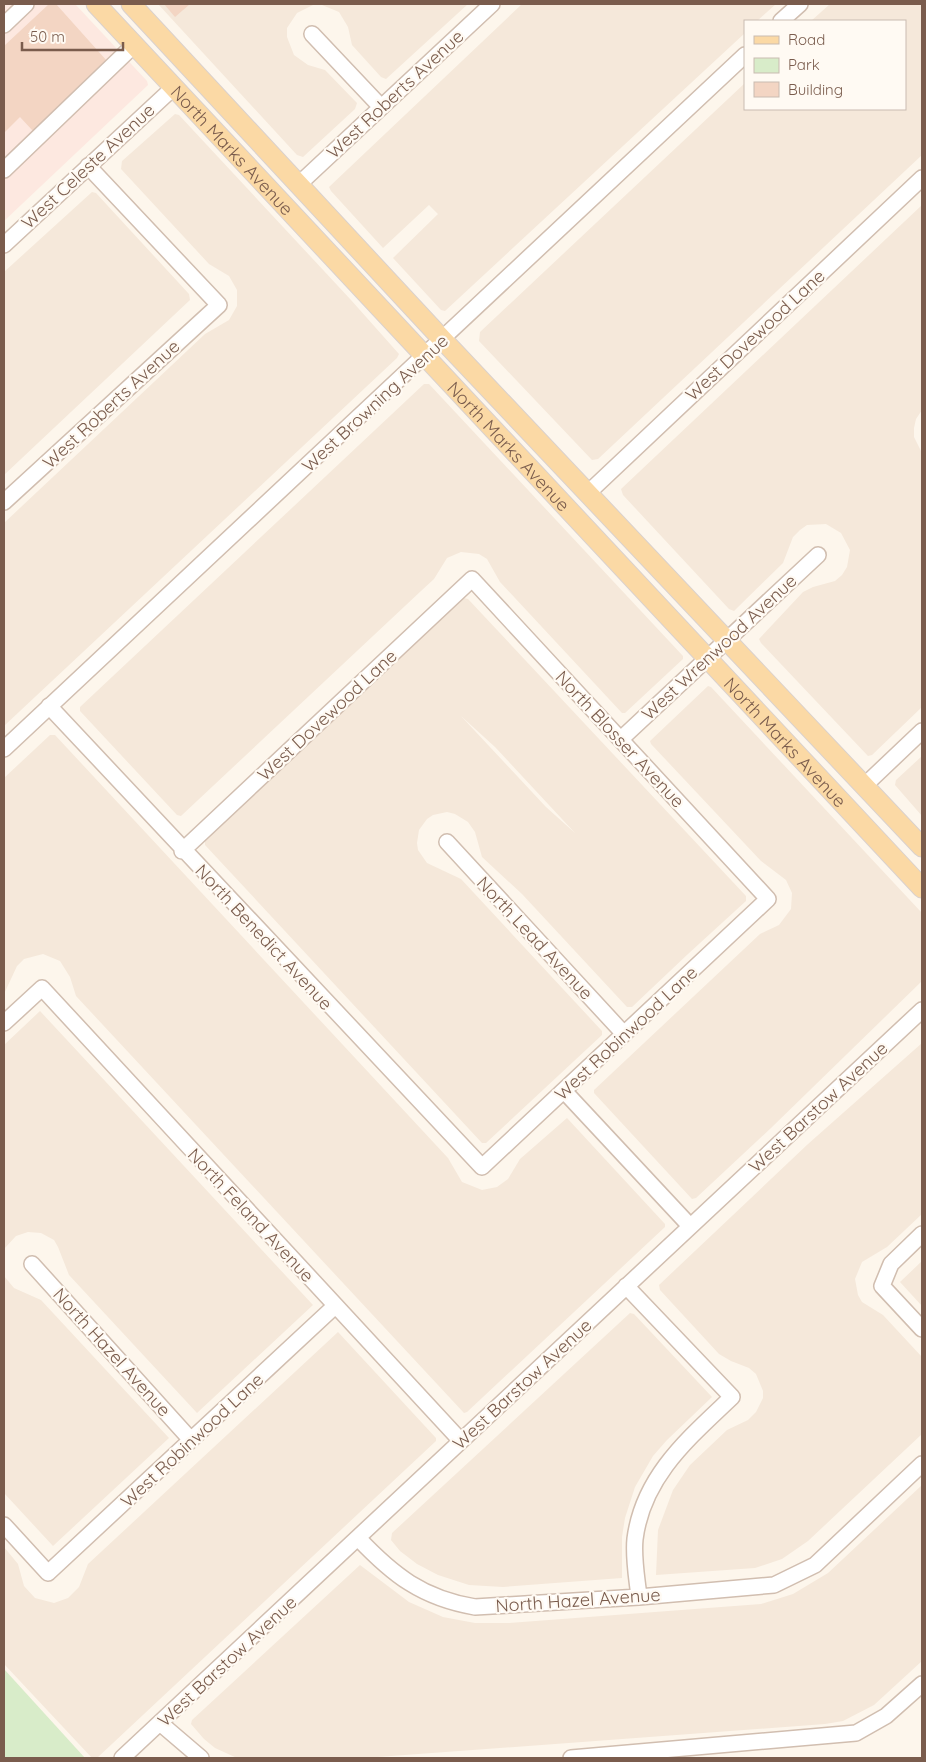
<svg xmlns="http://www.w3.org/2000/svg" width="926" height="1762" viewBox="0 0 926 1762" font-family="Quicksand,sans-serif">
<rect width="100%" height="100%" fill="#fdf6ec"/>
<path fill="#f5e8da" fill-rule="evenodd" d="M158,4H468L386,79L381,77L352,45L348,27L339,12L322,5H313L297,13L287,28V37L294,55L308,65L325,70L357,103L355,109L303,157L297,155Z
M522,4H776L757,21H745V33L445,311L441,310L393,258L438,214L429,205L383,248L331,191L329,187Z
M830,4H922V155L598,459L592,460L479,341L480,332L745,83V109H905V21H811Z
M175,114L179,115L351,300L399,354L397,358L4,726V523L205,334L229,320L237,306V290L229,276L209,264L121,169L122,161Z
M92,192L96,193L189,294L190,300L4,475V272Z
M922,205V410L916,419L914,428V437L922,453V707L872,755L868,756L761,643L759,639L803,592L813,587L835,581L842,575L847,567L850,550L841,533L826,524L807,525L800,530L793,537L783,563L734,611L729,609L623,495L621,489Z
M424,384H429L683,656V659L625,713H622L500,582L487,559L479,554L461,552L447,558L434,579L421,591L181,816L177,815L80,711V707Z
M464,598L468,599L746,896V901L688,954L632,1007H627L522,894L482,857L475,832L468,822L455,814L447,812L433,815L427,819L419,830L417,843L418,850L427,863L461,879L602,1031V1035L486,1143H482L205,845V841ZM461,716L495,747L575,833L546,807Z
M708,686L711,687L922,913V981L771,1128L696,1198L692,1199L594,1093V1090L760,934L779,925L791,909L792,893L786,880L761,861L651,744L650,741Z
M50,735H55L448,1158L462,1182L482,1190L497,1187L508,1179L520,1159L567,1118L665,1224V1227L467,1412L464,1413L76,996L70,977L60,961L43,954L24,959L17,966L4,994V778Z
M922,756V816L895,785L896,780Z
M40,1011L313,1305L197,1413L69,1275L58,1247L54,1240L41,1233L28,1232L16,1236L4,1249V1045Z
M922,1043V1214L887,1247L862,1262L855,1279L858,1295L862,1302L883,1315L922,1357V1434L808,1541L782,1559L755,1568L656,1575L658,1530L673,1490L690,1465L727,1430L748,1420L756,1412L763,1398V1391L756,1374L749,1368L731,1361L719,1354L660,1290L659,1285L808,1144Z
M922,1261V1306L900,1282Z
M4,1276L14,1288L41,1300L169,1438L53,1546L4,1493Z
M630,1313L634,1314L712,1397L667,1440L653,1456L635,1487L625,1518L622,1537V1578L503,1587L469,1585L438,1575L417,1564L400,1551L391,1540L392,1533Z
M338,1332L436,1438V1441L97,1758H92L4,1664V1547L18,1564L24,1586L35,1598L54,1603L68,1598L79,1587L88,1564Z
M922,1485V1661L874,1705L843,1721L825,1724L364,1758H237L215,1748L204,1739L191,1724L192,1720L360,1565L409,1602L443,1617L475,1623H509L761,1604L793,1594L828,1573Z"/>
<path fill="#fde8e0" d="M4,4H75L147,81L148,85L4,221Z"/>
<path fill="#d8ecc9" d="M4,1669L85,1758H4Z"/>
<path fill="#f3d5c3" d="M49,4H56L107,61L33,131L20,117L4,133V46Z
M164,4H190L175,17Z"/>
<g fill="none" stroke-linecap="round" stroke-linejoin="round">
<defs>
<path id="minor" d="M781,21L800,4
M4,25L26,4
M312,34L381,107
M4,170L134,45
M298,185L492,4
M4,245L173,88
M588,493L922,178
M4,502L219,305L88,166
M49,706L482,1167L768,899L472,579L182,851
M621,739L818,555
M4,749L745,55
M864,786L922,731
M447,842L624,1034
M4,1023L42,988L461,1441
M565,1092L690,1226
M922,1234L891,1264L882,1286L922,1329
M32,1264L191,1440
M626,1286L732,1397C689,1438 643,1476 635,1539C633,1558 637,1578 639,1597
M4,1525L48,1573L335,1306
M358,1538C393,1575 422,1598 475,1607L639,1597L774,1585L815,1565L922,1464
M160,1723L201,1758
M122,1758L922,1010
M571,1758L856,1733L886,1716L922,1684"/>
<g id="major">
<path id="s1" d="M96,4L922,888"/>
<path d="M131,4L442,339L922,847"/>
</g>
</defs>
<use href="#minor" stroke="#d1beb0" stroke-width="18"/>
<use href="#major" stroke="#dad1cd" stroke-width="21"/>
<use href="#minor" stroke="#fff" stroke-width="15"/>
<use href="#major" stroke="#fbd9a5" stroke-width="19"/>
</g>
<g text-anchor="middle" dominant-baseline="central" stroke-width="4.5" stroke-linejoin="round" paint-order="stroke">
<g font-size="18" fill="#7a5c4d" stroke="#fffaf3">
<text transform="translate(395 94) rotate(-43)">West Roberts Avenue</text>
<text stroke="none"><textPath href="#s1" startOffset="200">North Marks Avenue</textPath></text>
<text transform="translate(88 166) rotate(-43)">West Celeste Avenue</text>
<text transform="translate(755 335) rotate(-43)">West Dovewood Lane</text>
<text transform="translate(375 403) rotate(-43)">West Browning Avenue</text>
<text transform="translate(111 404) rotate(-43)">West Roberts Avenue</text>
<text stroke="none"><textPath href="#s1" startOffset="605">North Marks Avenue</textPath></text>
<text transform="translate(719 647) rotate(-43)">West Wrenwood Avenue</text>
<text transform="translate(327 715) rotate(-43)">West Dovewood Lane</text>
<text transform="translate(620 739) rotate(47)">North Blosser Avenue</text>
<text stroke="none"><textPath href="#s1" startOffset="1010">North Marks Avenue</textPath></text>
<text transform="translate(264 937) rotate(47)">North Benedict Avenue</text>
<text transform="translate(535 938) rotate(47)">North Lead Avenue</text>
<text transform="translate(626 1033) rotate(-43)">West Robinwood Lane</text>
<text transform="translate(818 1107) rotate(-43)">West Barstow Avenue</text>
<text transform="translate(251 1215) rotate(47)">North Feland Avenue</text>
<text transform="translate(112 1352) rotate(48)">North Hazel Avenue</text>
<text transform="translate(522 1384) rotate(-43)">West Barstow Avenue</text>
<text transform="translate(192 1440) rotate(-43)">West Robinwood Lane</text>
<text transform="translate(578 1600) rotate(-4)">North Hazel Avenue</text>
<text transform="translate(227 1661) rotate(-43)">West Barstow Avenue</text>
</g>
</g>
<rect width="926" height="1762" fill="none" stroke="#7a5c4d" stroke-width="10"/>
<rect x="744" y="20" width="162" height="90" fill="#fffaf3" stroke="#cabbb1"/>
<rect x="754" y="36" width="25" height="8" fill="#fbd9a5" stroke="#cabbb1"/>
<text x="788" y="45" font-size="15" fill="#7a5c4d">Road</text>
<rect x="754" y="58" width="25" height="15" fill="#d8ecc9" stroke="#cabbb1"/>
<text x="788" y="70" font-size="15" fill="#7a5c4d">Park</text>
<rect x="754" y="82" width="25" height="15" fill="#f3d5c3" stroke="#cabbb1"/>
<text x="788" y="95" font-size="15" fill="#7a5c4d">Building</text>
<path d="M22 42v8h101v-8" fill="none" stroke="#7a5c4d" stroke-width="2.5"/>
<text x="30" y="42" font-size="15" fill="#7a5c4d" stroke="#fffaf3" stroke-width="4" paint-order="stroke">50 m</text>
</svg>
